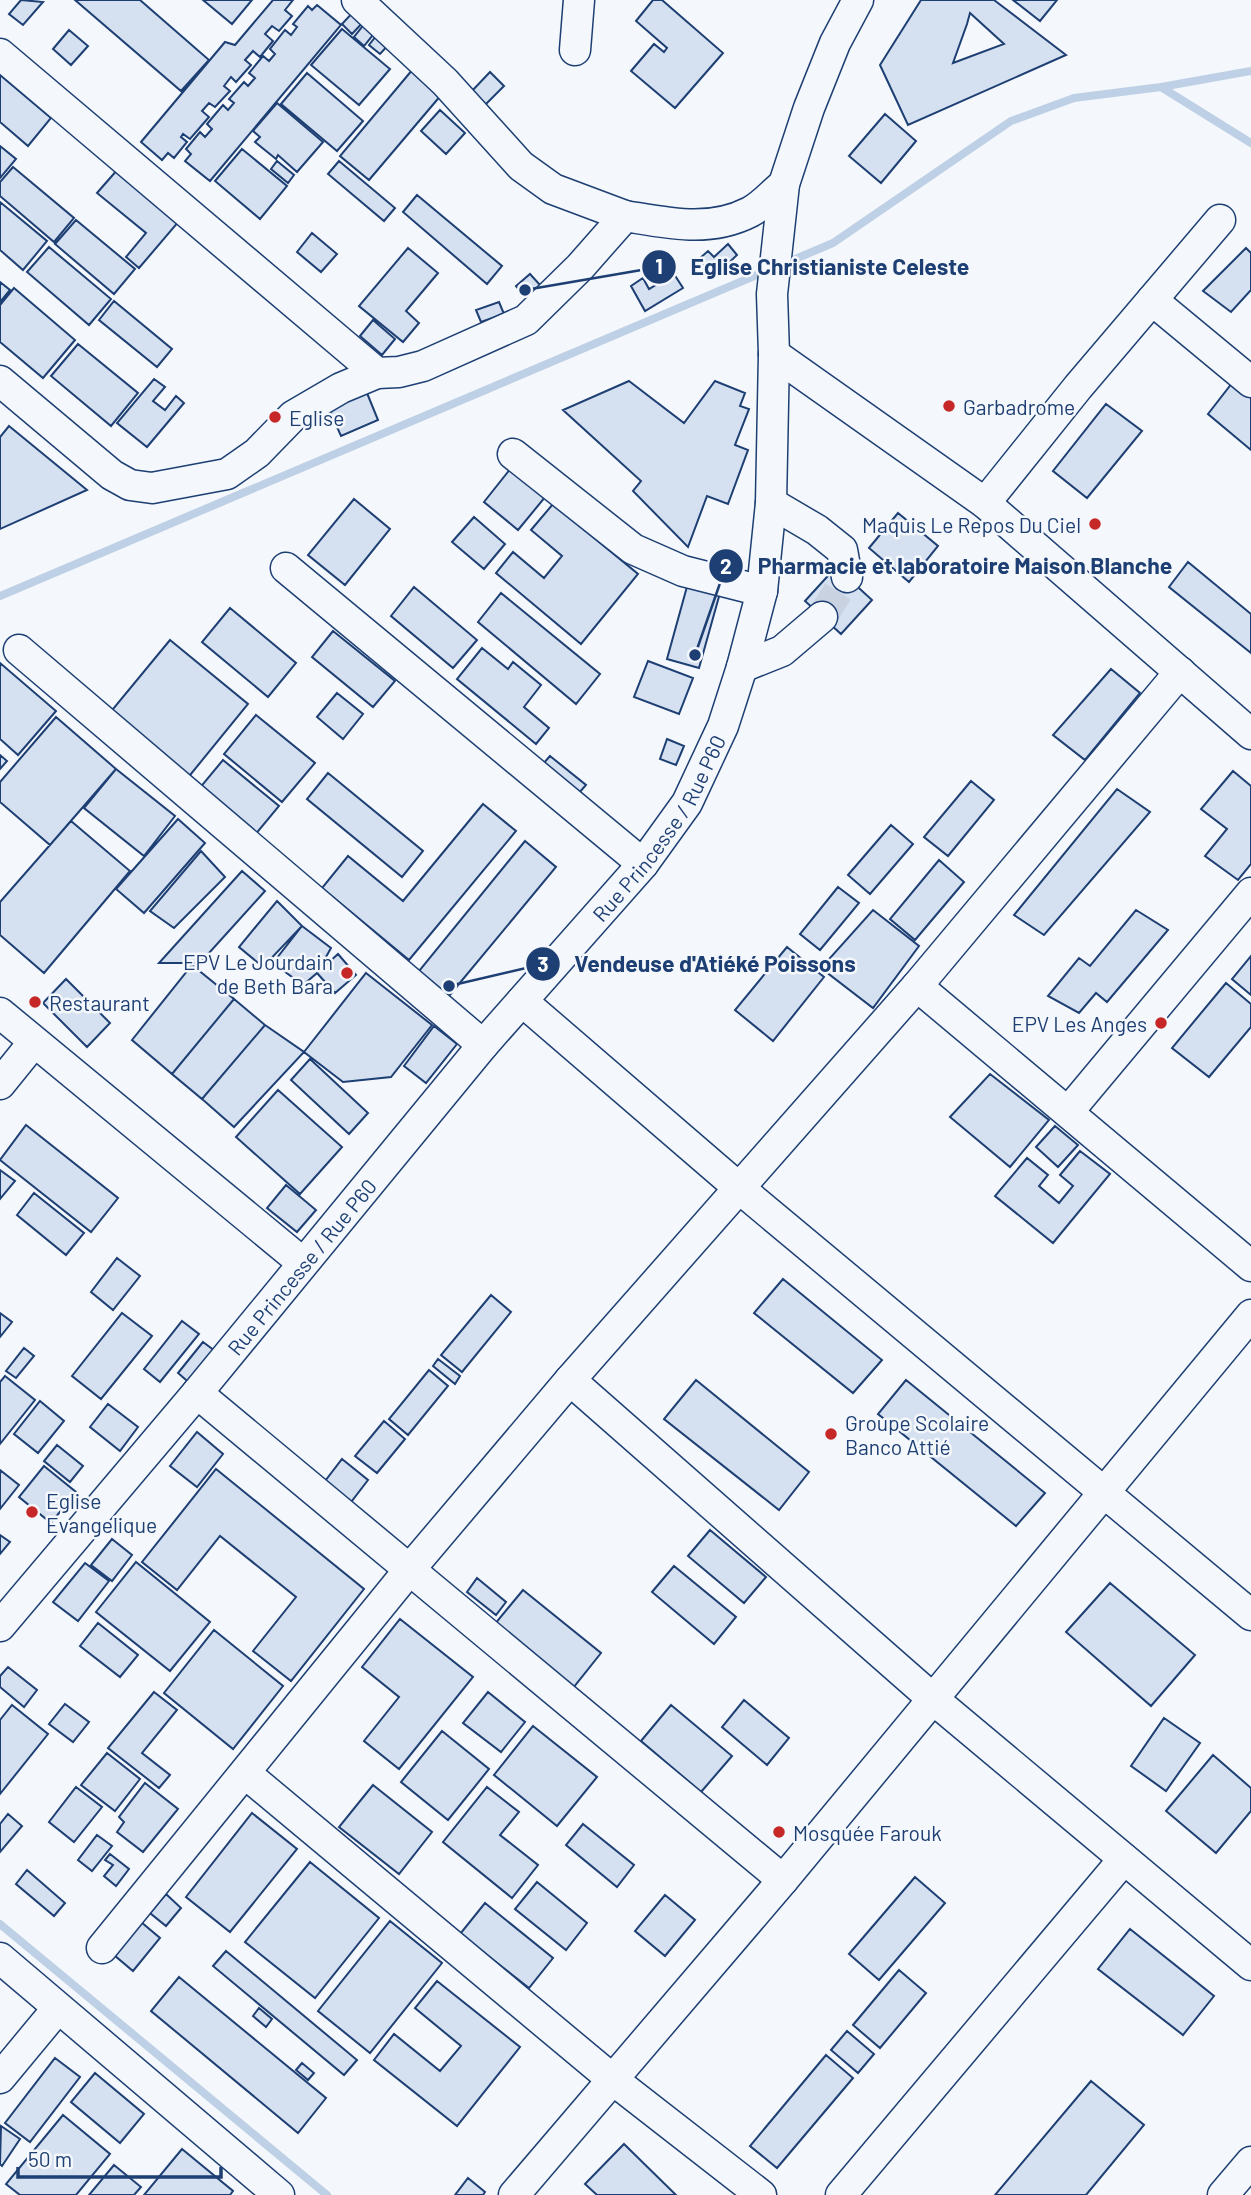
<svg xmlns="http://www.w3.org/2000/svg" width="1251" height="2195" viewBox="0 0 1251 2195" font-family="Barlow,sans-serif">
<rect width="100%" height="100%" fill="#f4f7fb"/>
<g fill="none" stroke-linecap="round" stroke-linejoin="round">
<path stroke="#bed0e5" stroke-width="8" d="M1161,87L1251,71
M781,265L833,243L1011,121L1074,98L1161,87L1251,143
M0,596L766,271
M0,1924L327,2195"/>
</g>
<path fill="#d5e0f0" stroke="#1d3f73" stroke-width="2" fill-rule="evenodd" d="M21,0L43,2L23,25L9,14Z
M75,0H140L209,60L181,91Z
M203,0H252L232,24Z
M273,0H293L285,10L292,16L279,31L272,26L265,34L273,41L260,57L253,51L245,60L251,65L236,82L231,77L224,86L230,91L215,107L209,103L202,111L209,117L190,139L183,134L181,137L187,142L174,158L168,153L162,160L141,142L225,42L235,45Z
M653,0H662L723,53L675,108L631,71L654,44L664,52L667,48L636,21Z
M921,0H994L1066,55L908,125L880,65ZM970,13L1004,44L953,63L967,24Z
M1013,0H1057L1040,21Z
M317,5L341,25L210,181L185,161L191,154L186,149L200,132L205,137L212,129L207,124L223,105L228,110L234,103L229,99L244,82L248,86L255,78L249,73L263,56L269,61L275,54L270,49L285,30L291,35L297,27L293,24L308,6L312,10Z
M355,10L366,19L352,34L342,24Z
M366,22L376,31L364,46L354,37Z
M342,29L390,69L359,105L311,65Z
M69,30L88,46L71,65L53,49Z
M380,31L392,41L380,54L369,45Z
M413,69L442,94L369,180L340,156Z
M490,72L504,86L483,107L470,93Z
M307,73L363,121L337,151L281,104Z
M0,75L51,118L28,146L0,122Z
M277,103L323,142L297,172L278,155L276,159L255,142L260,137L253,131Z
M440,110L465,133L446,154L421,131Z
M885,114L916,141L881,183L849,156Z
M0,146L16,159L0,178Z
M242,149L287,186L260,219L215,181Z
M277,161L294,175L288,183L271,169Z
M339,161L395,208L384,221L328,174Z
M13,167L74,218L54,242L0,196V182Z
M118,169L180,220L139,268L126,257L146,233L97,193Z
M417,195L502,266L487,284L403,212Z
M0,202L47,241L23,270L0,250Z
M76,220L135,269L114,294L55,244Z
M312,233L337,254L321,272L297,252Z
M728,244L737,255L715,276L699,259L708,251L714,257Z
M49,247L111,299L89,325L27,272Z
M408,248L438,273L406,311L419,323L403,342L359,306Z
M1246,248L1251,253V290L1231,312L1203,291Z
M530,274L540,285L526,298L516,286Z
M674,274L683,288L645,311L631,286L643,278L649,289Z
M0,282L10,290L0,302Z
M14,288L75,340L43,378L0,342V305Z
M114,301L172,349L157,367L99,320Z
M499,302L504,314L481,322L476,310Z
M373,320L395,339L382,355L360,336Z
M78,344L138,393L111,426L51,376Z
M1236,378L1251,392V450L1208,414Z
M154,379L165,387L153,401L165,410L176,396L184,403L147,447L117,423Z
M629,381L684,423L715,381L745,393L740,406L749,409L735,445L748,450L728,504L707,496L688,547L633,491L641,481L563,410Z
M367,393L378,420L341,436L329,409Z
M1106,404L1142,431L1087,498L1053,471Z
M9,426L87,490L0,529V437Z
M511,468L546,496L518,530L484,502Z
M354,499L390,529L345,585L308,555Z
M553,504L638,574L581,644L496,573L513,552L544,578L562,556L531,530Z
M898,513L938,546L909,582L869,548Z
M474,517L505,544L484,569L452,542Z
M1188,562L1251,614V653L1169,587Z
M836,567L872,600L841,634L805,601Z
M688,583L720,593L699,668L667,659Z
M414,587L477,640L453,668L391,616Z
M501,593L600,674L576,704L478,622Z
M230,608L296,663L268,697L202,642Z
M333,631L395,681L373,707L312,657Z
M170,640L248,704L186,780L108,715Z
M482,648L508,669L513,662L541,685L524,707L549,728L536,744L457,679Z
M648,661L693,678L679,714L634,697Z
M0,663L56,711L18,755L0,739Z
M1111,669L1140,693L1085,760L1053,735Z
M337,693L363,714L343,739L317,717Z
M256,715L315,763L282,802L224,754Z
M56,717L116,769L50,845L0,802V782Z
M667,739L684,746L676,765L660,759Z
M0,755L7,761L0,769Z
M550,756L586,785L579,793L543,764Z
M223,760L279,806L254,836L198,790Z
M116,769L175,816L144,856L84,808Z
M1233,771L1251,786V864L1238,880L1205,856L1227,829L1201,809Z
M328,773L423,851L402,877L307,799Z
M971,781L994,800L948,856L924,837Z
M1117,789L1150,812L1044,935L1014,915Z
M483,804L516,831L409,960L322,888L348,856L403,901Z
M178,819L205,843L144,913L116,889Z
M71,821L130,871L44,973L0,935V902Z
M891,825L913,844L870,894L848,875Z
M525,841L556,867L449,996L419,971Z
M201,851L225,877L174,928L150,911Z
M939,860L964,882L915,940L890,919Z
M242,871L265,891L200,963H159Z
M838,887L859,903L820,950L800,934Z
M277,901L302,926L263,967L239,947Z
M873,910L919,946L873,1008L821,968Z
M1136,910L1168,930L1107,1002L1096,993L1079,1013L1048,996L1079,958L1090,966Z
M302,926L331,948L317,973L303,985L273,963Z
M787,947L824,977L773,1041L735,1010Z
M338,954L356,975L335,993L317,973Z
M1251,956V995L1232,979Z
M192,965L234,999L172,1074L132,1040Z
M366,973L432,1025L391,1077L343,1082L304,1052Z
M66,979L110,1023L87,1047L43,1003Z
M1226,983L1251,1004V1027L1209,1077L1172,1048Z
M234,999L265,1025L202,1099L172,1074Z
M265,1025L304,1052L234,1127L202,1099Z
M434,1026L457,1044L426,1083L404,1066Z
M310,1059L368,1113L349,1134L291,1080Z
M990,1074L1049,1120L1010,1167L950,1117Z
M278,1090L342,1147L300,1194L236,1137Z
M26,1125L118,1198L91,1232L0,1160Z
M1055,1126L1078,1145L1058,1167L1036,1147Z
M1080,1151L1110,1174L1053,1243L995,1196L1027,1158L1048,1175L1039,1186L1059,1203L1073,1186L1060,1175Z
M0,1170L15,1181L0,1199Z
M286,1185L316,1210L297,1232L267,1208Z
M34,1193L84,1233L66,1255L17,1215Z
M117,1258L140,1276L113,1310L91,1292Z
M783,1279L882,1360L853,1393L754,1313Z
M491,1295L511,1312L462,1372L441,1355Z
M0,1313L12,1322L0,1337Z
M122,1313L152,1336L101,1399L72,1376Z
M182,1321L199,1334L160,1382L144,1369Z
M203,1342L219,1354L193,1386L178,1373Z
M24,1348L34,1356L16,1378L6,1371Z
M438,1359L460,1376L455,1384L433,1366Z
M429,1370L448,1386L408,1435L389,1419Z
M5,1376L35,1400L0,1444V1382Z
M696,1380L809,1472L779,1510L664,1419Z
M906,1380L1045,1493L1016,1526L878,1414Z
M40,1401L64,1421L38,1453L14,1434Z
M108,1404L138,1427L120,1451L90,1427Z
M384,1421L405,1439L377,1473L355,1456Z
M197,1432L223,1454L197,1487L170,1466Z
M57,1445L83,1466L70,1482L44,1461Z
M342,1459L368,1480L348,1506L322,1485Z
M44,1466L76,1492L51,1523L19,1497Z
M216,1469L364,1589L291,1681L253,1651L296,1597L220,1536L177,1590L142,1562Z
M0,1470L19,1485L0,1509Z
M710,1530L766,1577L744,1603L688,1556Z
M0,1535L10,1542L0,1554Z
M112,1539L132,1555L112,1581L91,1565Z
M136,1562L210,1622L170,1671L96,1612Z
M85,1563L109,1581L78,1621L53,1602Z
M674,1566L736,1617L714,1644L652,1592Z
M477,1578L506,1602L496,1615L467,1592Z
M1110,1583L1195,1655L1151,1706L1066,1632Z
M523,1590L601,1653L573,1688L494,1625Z
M400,1619L473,1677L399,1769L364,1741L399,1697L362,1667Z
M98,1623L138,1655L120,1677L80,1646Z
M214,1630L283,1686L233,1749L164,1693Z
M8,1667L37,1690L24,1707L0,1687V1676Z
M154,1692L177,1710L142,1753L170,1775L159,1788L108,1748Z
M488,1692L525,1722L501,1752L463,1723Z
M744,1700L789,1738L767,1765L722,1727Z
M65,1704L89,1722L73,1742L49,1724Z
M12,1705L48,1734L0,1794V1720Z
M671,1705L732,1756L701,1792L641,1741Z
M1164,1718L1200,1743L1166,1791L1131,1766Z
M533,1726L597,1777L557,1826L494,1775Z
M442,1731L489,1769L448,1820L401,1782Z
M107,1753L140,1779L115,1811L81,1785Z
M1213,1755L1251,1788V1811L1216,1853L1166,1811Z
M145,1783L178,1809L143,1852L117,1832L124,1822L119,1817Z
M373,1785L432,1832L399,1874L339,1827Z
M76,1787L102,1807L74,1842L49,1822Z
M487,1787L519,1812L500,1835L538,1865L512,1898L443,1842Z
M252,1813L297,1849L230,1932L186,1897Z
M8,1814L22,1826L0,1852V1824Z
M583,1824L634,1865L617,1887L566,1845Z
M97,1835L112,1846L92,1871L78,1860Z
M110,1854L129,1869L116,1886L104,1876L113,1865L105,1860Z
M310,1862L379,1918L315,1998L245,1942Z
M27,1870L65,1903L54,1916L16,1884Z
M915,1877L945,1903L879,1980L849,1954Z
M537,1882L587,1923L566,1950L515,1909Z
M166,1894L181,1908L166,1926L150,1913Z
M665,1895L695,1920L665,1956L635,1931Z
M485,1903L553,1958L529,1988L460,1934Z
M390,1921L442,1963L370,2053L318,2011Z
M141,1922L160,1938L133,1971L114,1955Z
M1130,1929L1214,1996L1183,2035L1098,1969Z
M226,1951L357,2060L344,2075L213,1966Z
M899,1970L926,1993L880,2048L853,2025Z
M179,1977L326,2098L298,2133L151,2011Z
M437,1981L520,2047L457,2126L374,2060L394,2034L440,2071L461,2046L415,2008Z
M259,2008L272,2019L266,2027L253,2016Z
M847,2031L874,2054L858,2073L831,2050Z
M826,2055L853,2078L777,2168L750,2146Z
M55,2058L80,2077L30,2142L5,2123Z
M302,2063L314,2073L308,2080L296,2070Z
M95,2073L144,2114L120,2143L71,2102Z
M1091,2081L1144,2125L1086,2195H995Z
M63,2115L110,2154L76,2195H20L6,2184Z
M1,2126L20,2139L2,2166L0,2164Z
M624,2144L676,2195H597L585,2184Z
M182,2149L233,2191L230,2195H144Z
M114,2165L141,2187L134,2195H89Z
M468,2178L485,2192L483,2195H455Z"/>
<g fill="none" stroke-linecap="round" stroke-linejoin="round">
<path stroke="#c9d2e0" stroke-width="30" stroke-dasharray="30 15" stroke-linecap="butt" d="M822,617L847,577"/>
<defs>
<g id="minor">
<path d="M357,0L445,82L521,166L553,189L625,216"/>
<path d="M575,50L579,0"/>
<path d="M0,54L377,373"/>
<path d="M1152,300L1251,382"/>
<path d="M774,354L985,503L1251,734"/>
<path d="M0,381L112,475L130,485L152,488L227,474L257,453L293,416L341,388L377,373L399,372L423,366L526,320L580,267L625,216C668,223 709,233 750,212C762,206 773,193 784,184"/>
<path d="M513,454L633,549L683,571L762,591"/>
<path d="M771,503L817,530L842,550L847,577"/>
<path d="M985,503L1078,387L1220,220"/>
<path d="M286,568L643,864"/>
<path d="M19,650L483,1045"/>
<path d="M742,667L782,651L822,617"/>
<path d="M917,986L1251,1266"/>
<path d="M522,1001L739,1188L1251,1615"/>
<path d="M0,1013L303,1263"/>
<path d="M0,1084L34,1042"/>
<path d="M1068,1112L1251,893"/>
<path d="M570,1380L933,1699L1251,1965"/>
<path d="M197,1393L783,1880"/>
<path id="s1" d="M0,1626L197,1393L483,1045L643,864L687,803L723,726L742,667L762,591L771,503L774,354L772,294L784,184L809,108L835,43L858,0"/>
<path d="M245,1773L612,2079L761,2195"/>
<path d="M102,1948L410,1569L570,1380L917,986L1180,672"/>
<path d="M0,1958L279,2195"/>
<path d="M0,2078L58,2008"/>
<path d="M514,2195L783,1880L1251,1315"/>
<path d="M841,2195L1124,1859"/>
<path d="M1223,2195L1251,2162"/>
</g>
</defs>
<use href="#minor" stroke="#1d3f73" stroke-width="33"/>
<use href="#minor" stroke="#f4f7fb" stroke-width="30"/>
</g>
<g fill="#c62828" stroke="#f4f7fb" stroke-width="2.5">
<circle cx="949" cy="406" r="7"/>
<circle cx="275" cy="417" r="7"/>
<circle cx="1095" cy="524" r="7"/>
<circle cx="347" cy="973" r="7"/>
<circle cx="35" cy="1002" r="7"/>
<circle cx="1161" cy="1023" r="7"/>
<circle cx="831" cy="1434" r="7"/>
<circle cx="32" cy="1512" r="7"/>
<circle cx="779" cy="1832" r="7"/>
</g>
<g text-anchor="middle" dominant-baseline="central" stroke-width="5" stroke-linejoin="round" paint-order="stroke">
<g font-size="21" fill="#1d3f73" stroke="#f4f7fb" text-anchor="start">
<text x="963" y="406">Garbadrome</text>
<text x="289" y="417">Eglise</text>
<text x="1081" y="524" text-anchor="end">Maquis Le Repos Du Ciel</text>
<text x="333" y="961" text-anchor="end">EPV Le Jourdain<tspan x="333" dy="24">de Beth Bara</tspan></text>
<text x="49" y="1002">Restaurant</text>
<text x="1147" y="1023" text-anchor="end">EPV Les Anges</text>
<text x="845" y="1422">Groupe Scolaire<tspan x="845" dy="24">Banco Attié</tspan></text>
<text x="46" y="1500">Eglise<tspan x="46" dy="24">Evangelique</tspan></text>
<text x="793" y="1832">Mosquée Farouk</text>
</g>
<g font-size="21" fill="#1d3f73" stroke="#f4f7fb">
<text stroke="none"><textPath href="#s1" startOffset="1036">Rue Princesse / Rue P60</textPath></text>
<text stroke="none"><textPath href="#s1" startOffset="469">Rue Princesse / Rue P60</textPath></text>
</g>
</g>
<path fill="none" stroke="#1d3f73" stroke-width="2.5" d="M525 290L659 267M695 655L726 566M449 986L543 964"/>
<g fill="#1d3f73" stroke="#f4f7fb" stroke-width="2.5">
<circle cx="525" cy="290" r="7"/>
<circle cx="695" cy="655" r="7"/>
<circle cx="449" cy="986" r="7"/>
<circle cx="659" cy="267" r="18"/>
<circle cx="726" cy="566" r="18"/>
<circle cx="543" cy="964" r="18"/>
</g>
<g font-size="21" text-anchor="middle" font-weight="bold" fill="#fff">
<text x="659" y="274">1</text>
<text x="726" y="574">2</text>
<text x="543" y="972">3</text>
</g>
<g font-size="23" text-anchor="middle" font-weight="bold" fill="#1d3f73" stroke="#f4f7fb" stroke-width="5" stroke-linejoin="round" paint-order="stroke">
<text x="830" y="275">Eglise Christianiste Celeste</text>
<text x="965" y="574">Pharmacie et laboratoire Maison Blanche</text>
<text x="715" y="972">Vendeuse d'Atiéké Poissons</text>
</g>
<path d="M18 2167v10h203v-10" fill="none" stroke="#1d3f73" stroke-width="3.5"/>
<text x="28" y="2167" font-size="21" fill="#1d3f73" stroke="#f4f7fb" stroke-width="5" paint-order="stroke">50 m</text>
</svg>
